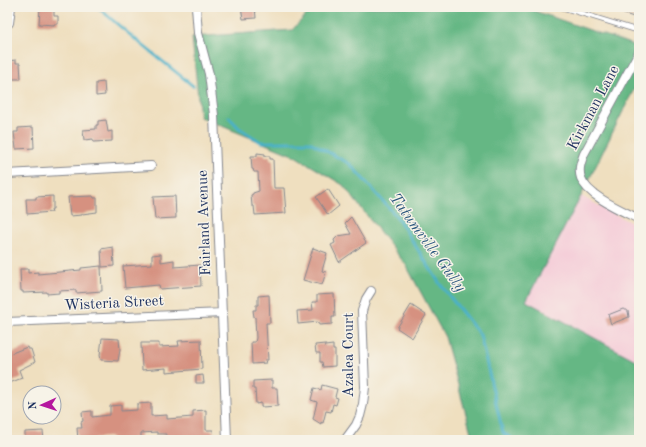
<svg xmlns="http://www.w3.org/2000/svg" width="646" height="447" viewBox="0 0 646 447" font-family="'Old Standard TT',serif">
<rect width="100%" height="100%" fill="#f7f3e8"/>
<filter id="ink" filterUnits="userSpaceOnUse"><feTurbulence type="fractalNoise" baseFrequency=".025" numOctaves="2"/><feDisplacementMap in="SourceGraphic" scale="8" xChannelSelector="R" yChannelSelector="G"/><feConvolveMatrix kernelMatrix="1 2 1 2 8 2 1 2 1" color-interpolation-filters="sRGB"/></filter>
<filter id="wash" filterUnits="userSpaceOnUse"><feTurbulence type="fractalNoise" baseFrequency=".012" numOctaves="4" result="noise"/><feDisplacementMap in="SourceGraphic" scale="16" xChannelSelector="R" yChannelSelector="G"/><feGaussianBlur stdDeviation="0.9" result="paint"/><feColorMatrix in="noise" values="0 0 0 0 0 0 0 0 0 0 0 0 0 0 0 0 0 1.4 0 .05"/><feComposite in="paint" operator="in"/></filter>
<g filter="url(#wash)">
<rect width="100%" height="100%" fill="#efdfbf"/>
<path fill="#f5cfd9" d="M581,196L639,227V362L526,301Z"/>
<path fill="#65b784" stroke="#407371" d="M314,7H523L639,47V79L581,196L526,301L639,362V440H473L445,337L406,265L343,185L295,156L200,117L192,37L292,30Z"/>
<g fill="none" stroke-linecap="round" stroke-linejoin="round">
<path stroke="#4ab1c9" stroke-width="3" d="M98,7C128,35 162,60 193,86
M229,117L239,128L261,142H310L350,164L397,217L440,284L480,335L503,433L515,440"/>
</g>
<g id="blocks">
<path fill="#d69180" d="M40,7H54V16H58V24H54V25L39,24Z
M241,7H255L256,18L243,19Z
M623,7L637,9L634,17L621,13Z
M16,60V63H20L21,79H7V61Z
M104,82L105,95L96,96V83Z
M106,120L108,132L112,131V141L93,142V139L84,140L83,130L96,129V125H98V121Z
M33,127L34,148L16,149L14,132H18V128Z
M257,153L265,154V156H270V159H273L274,188H284L286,213L255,215L254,206H252L251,195L253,194V193L259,191L258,172H254L253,169H252L251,156H257Z
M328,189L339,206L328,215L316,197Z
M53,196V209H51L52,212L27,214L26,199H36V197Z
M93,196L94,198H97V212L82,214V215L70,216L68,197Z
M175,196L176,218L155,219L153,197Z
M351,217L366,243L339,262L331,245L335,243L334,240L338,236L351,234L345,223Z
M113,247L114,266L102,267L101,249Z
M313,248L327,253L322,271L326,272L322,285L303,280Z
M161,254V262L174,260V267L200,265L201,286L160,289L159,285L125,288L123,266L152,264V255Z
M101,266L102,291L76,293V290L59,291V293L47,294V292L23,293V291H21L20,269H28V273L38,272V274L81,270V268Z
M334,294L335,317H332V324L319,325L318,322L298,324L297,311L313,310L312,302H317V295Z
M269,295L270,323H266L268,360H265L266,363L252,364L251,342H255L256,338L255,317H254L253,310H256V305H258V296Z
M411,305L426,315L412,338L397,328Z
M623,309L628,311L629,317L611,324L608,315Z
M102,338L119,339L120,350L118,361L101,360L100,355Z
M201,340L202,369L166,372V368L142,370L141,343H159V347L179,346L178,341Z
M325,344V346L333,345V350H335V366L323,367L322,362H320V353H316L315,345Z
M27,347L28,349H31L35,362L19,370L22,378L7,384V355Z
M203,375L204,383H196V376Z
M272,380V388H277L278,406L261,407V403L256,404L255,389H253V381Z
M322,385L337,389L335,397L338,398L336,405L333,404L331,412L326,411L323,423L321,422V424L313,419L317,402L311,400L314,388L321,390Z
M151,403V416L167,415V419L193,417V411L206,410V430H213L214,438L166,439V434H157V432L141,433V438L111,440V437L95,438V440H78L77,428H82L81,422L83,421L82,412L92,411V417L110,415V406L121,405V411L137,410V404Z
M43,431L44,440H25V432Z"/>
</g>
</g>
<g filter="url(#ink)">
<use href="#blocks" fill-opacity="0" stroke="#85878e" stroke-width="1"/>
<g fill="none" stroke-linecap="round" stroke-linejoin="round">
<defs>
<path id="service" d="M561,7L639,31"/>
<path id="minor" d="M196,7L198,33L209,74L214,115L227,440
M7,24L9,23L11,7
M639,52L584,154C581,162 578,169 581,178C587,196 623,211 639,219
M7,174L151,166
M7,322L223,313
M345,440L356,425L360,416L363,404L365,387L362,311L366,299L371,291"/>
</defs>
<use href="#service" stroke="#85878e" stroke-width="6"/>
<use href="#minor" stroke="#85878e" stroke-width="10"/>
<use href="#service" stroke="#fff" stroke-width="4"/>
<use href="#minor" stroke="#fff" stroke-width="8"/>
</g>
</g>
<g text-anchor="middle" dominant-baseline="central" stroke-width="3" stroke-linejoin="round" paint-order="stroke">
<g font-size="15" fill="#1b2f5e" stroke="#f7f3e8">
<text transform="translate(594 108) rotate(-62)">Kirkman Lane</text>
<text transform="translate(205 223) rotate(-92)">Fairland Avenue</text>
<text transform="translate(114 304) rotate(-3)">Wisteria Street</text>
<text transform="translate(349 355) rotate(-90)">Azalea Court</text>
</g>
<g font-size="16" font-style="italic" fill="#29567e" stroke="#f7f3e8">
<text transform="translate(427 243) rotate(54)">Tatumville Gully</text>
</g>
</g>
<rect width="646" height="447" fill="none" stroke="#f7f3e8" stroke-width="24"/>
<g transform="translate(42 405) rotate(267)"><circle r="19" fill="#f7f3e8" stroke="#9fa5b1"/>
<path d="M0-3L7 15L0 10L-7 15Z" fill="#b5179e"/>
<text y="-6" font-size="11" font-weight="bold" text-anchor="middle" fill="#1b2f5e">N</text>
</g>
</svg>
